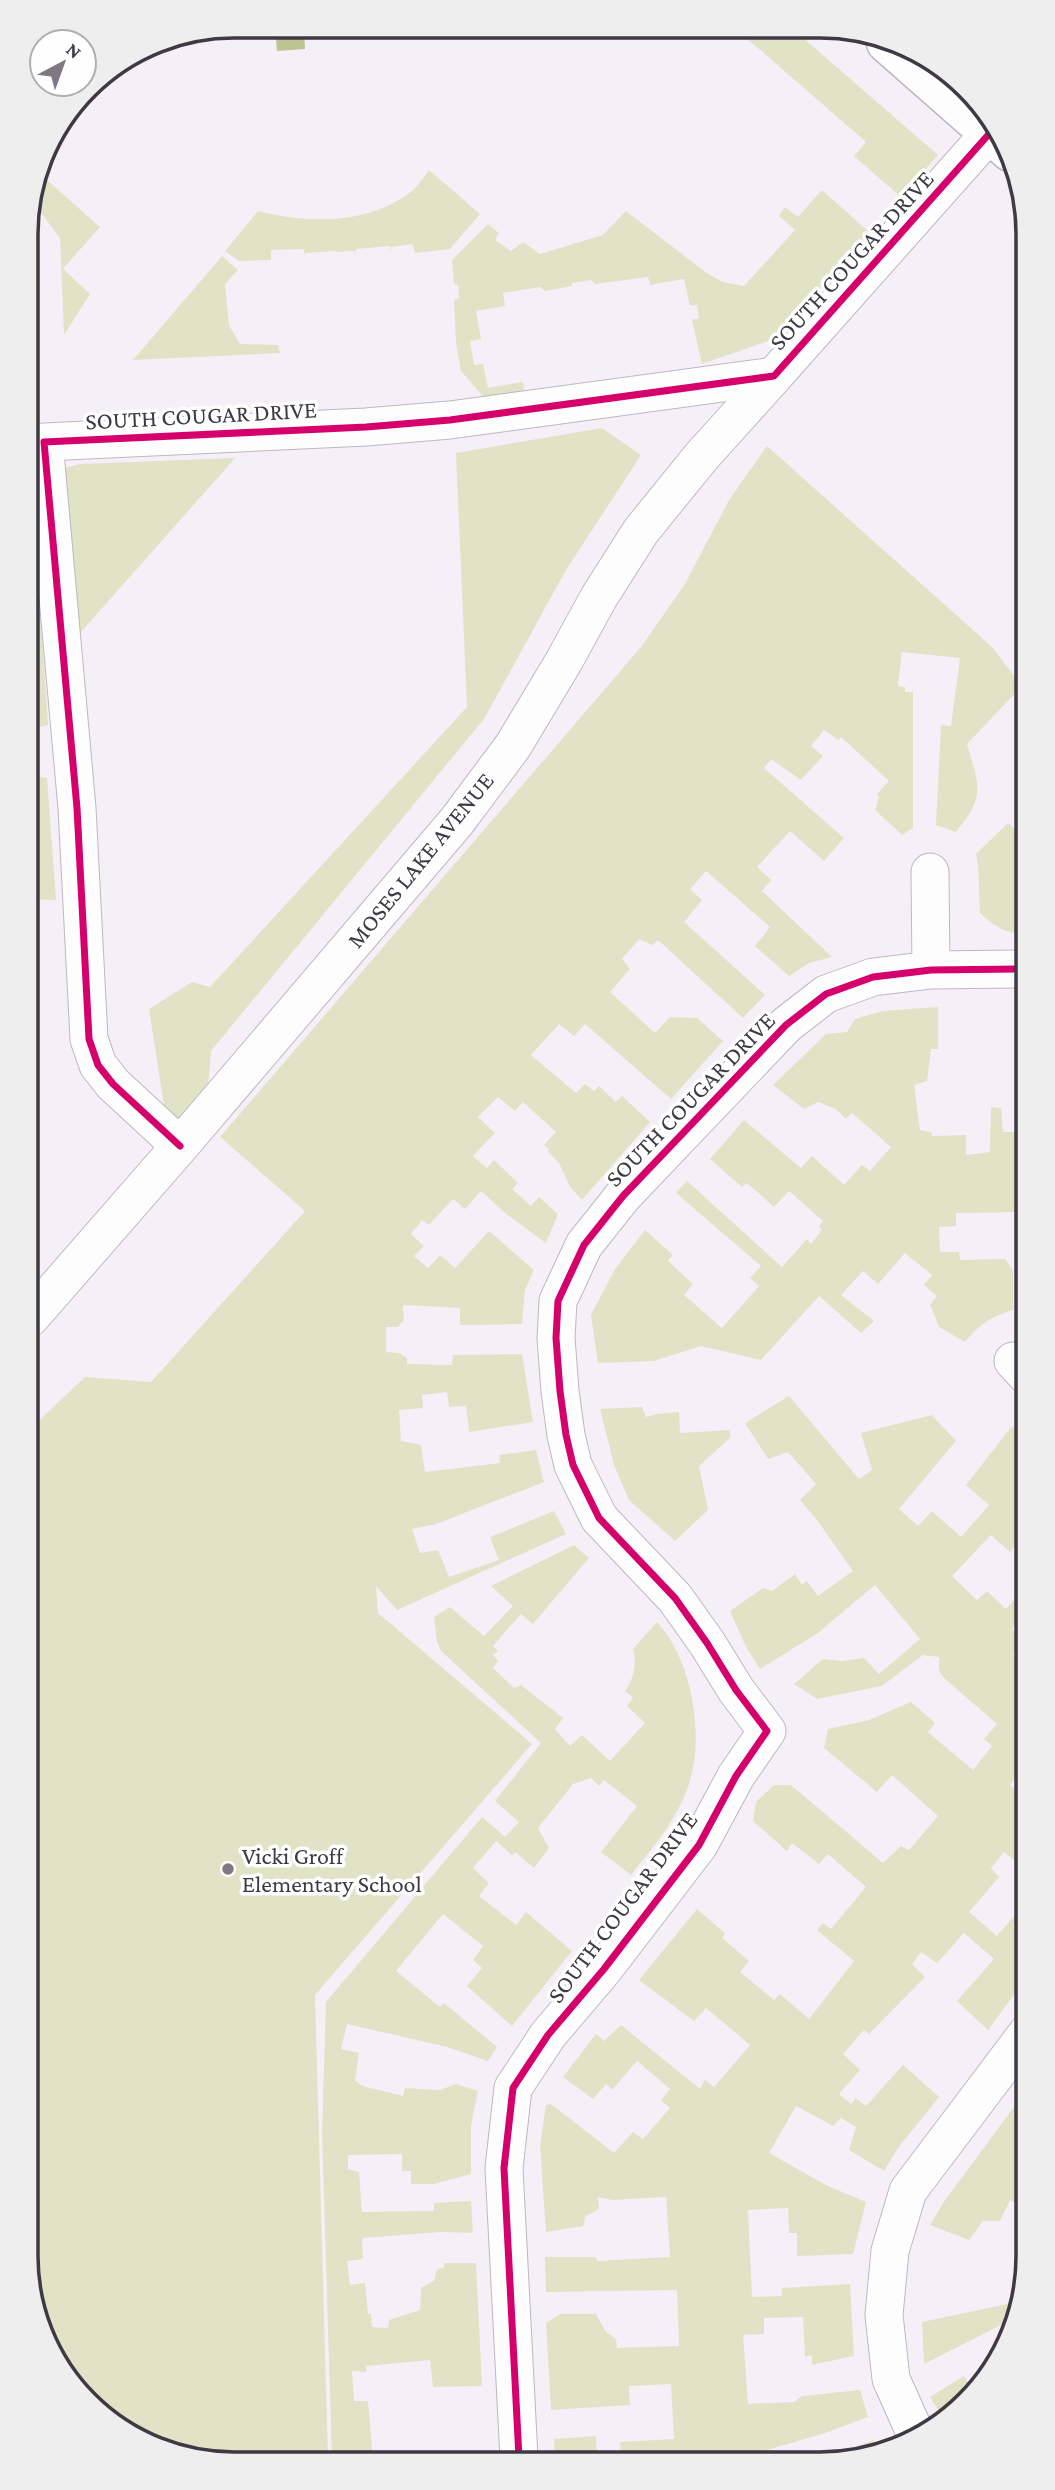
<svg xmlns="http://www.w3.org/2000/svg" width="1055" height="2490" viewBox="0 0 1055 2490" font-family="'Crimson Pro',serif">
<rect width="100%" height="100%" fill="#f5f0f8"/>
<path fill="#e1e3c6" d="M736,29L794,30L938,155L901,197L854,156L866,142Z
M429,170L480,214L450,249L415,253L413,244L391,247V255L390,246L356,249V257L355,251L336,252L337,261L336,251L305,253V260L304,249L271,250V260L239,261L225,251L258,211C309,224 368,225 412,191C418,186 424,177 429,170Z
M39,173L100,227L63,269L90,294L64,335L60,238L32,201Z
M822,190L870,233L777,338L702,364L692,320L699,318L697,305L690,306L684,279L650,285L648,277L595,284L591,280L572,283V286L545,291L540,287L503,293L505,306L476,311L481,339L470,341L474,365L483,364L488,388L523,382L525,395L487,401L461,371L456,343L454,300L459,298L458,285L454,284L452,260L488,224L499,233L495,240L511,251L523,242L540,254L603,235L626,211L708,274L723,282L744,286L795,230L779,216L785,207L798,217Z
M222,256L238,270L225,284L229,325L240,344L278,345L280,353L133,360Z
M602,428L641,455L566,570L484,719L211,1051L208,1087L179,1118H166L149,1009L192,982L210,987L467,707L456,453Z
M767,446L992,647L1022,686L967,744C979,786 986,796 956,832L936,825L941,725L951,726L960,658L902,652L898,686L905,687V692H913V828L902,835L875,810L879,797L877,794L889,781L841,737L838,740L824,730L811,746L823,756L801,780L771,759L764,768L844,838L824,861L790,831L757,867L771,880L762,891L832,957L809,963L789,976L755,946L770,927L706,871L690,889L702,900L684,922L765,995L743,1018L658,940L652,945L639,939L622,959L630,969L610,992L655,1033L670,1017L697,1018L723,1041L671,1099L585,1024L574,1036L559,1024L531,1055L576,1093L585,1084L594,1091L599,1086L616,1102L622,1096L650,1122L582,1200L570,1187L559,1163L548,1151L549,1149L544,1145L556,1132L523,1102L515,1111L498,1097L478,1117L495,1133L473,1156L487,1168L494,1160L518,1183L512,1189L531,1206L539,1197L558,1214L546,1243L505,1213L481,1191L465,1209L453,1199L429,1225L422,1220L411,1234L424,1246L414,1256L428,1268L440,1255L455,1268L489,1231L534,1270L525,1290L522,1324L460,1325V1308L403,1305L404,1320L398,1327H386V1352L399,1353L407,1358V1364L452,1365L453,1355L522,1354L533,1422L469,1432L466,1406L449,1407L447,1392L422,1395L423,1408L399,1410L401,1441L421,1445L425,1472L500,1463L499,1455L536,1450L544,1482L436,1524L412,1529L420,1553L438,1550L449,1577L499,1560L490,1537L554,1511L566,1534L397,1610L376,1586L378,1613L532,1744L315,1995L328,2459L194,2460L142,2442L87,2403L33,2309L30,1429L85,1377L151,1382L305,1211L220,1137L641,647L685,584L729,500Z
M235,458L229,465L73,641L64,468L80,464Z
M28,556L37,558L48,725L28,729Z
M28,766L30,776L47,778L56,900L29,899Z
M1008,823L1024,837V934C1004,933 994,926 980,913L978,865L976,854Z
M938,1007V1049H931L927,1081L914,1085L920,1130L931,1132L932,1136L966,1135V1155L990,1152L991,1107L1001,1108L1003,1132H1025V1212L956,1213V1226L939,1227L940,1252H959L960,1260L1005,1259L1013,1270V1310C990,1317 980,1324 965,1342L939,1327L930,1305L937,1296L924,1285L932,1275L905,1253L878,1284L863,1271L841,1295L874,1321L861,1333L819,1296L761,1360L701,1346L654,1361L598,1363L591,1315L615,1269L645,1230L673,1255L668,1261L693,1284L684,1295L722,1328L759,1286L750,1278L761,1266L676,1193L687,1181L782,1267L807,1239L811,1244L822,1230L819,1226L823,1221L789,1191L774,1207L747,1183L742,1187L710,1159L744,1120L801,1168L812,1156L844,1185L862,1165L870,1171L891,1147L852,1113L846,1119L836,1109L818,1102L804,1109L773,1085L826,1034L847,1032L855,1019L882,1011Z
M789,1396L859,1479L872,1470L861,1433L932,1415L956,1441L899,1509L918,1526L932,1511L961,1537L989,1505L966,1485L1012,1426L1026,1440V1534L1010,1552L991,1535L952,1576L977,1600L987,1591L1006,1609L1026,1587V1613L1012,1629L1023,1639L1013,1655L1026,1664L1027,1767L1010,1785L1027,1799V1847L1014,1860L1004,1852L991,1868L999,1877L969,1912L997,1936L1027,1901V1977L988,2030L957,2001L994,1959L964,1933L937,1963L921,1952L912,1964L925,1977L869,2034L864,2030L843,2054L860,2070L839,2094L851,2104L856,2098L866,2106L903,2065L939,2097L898,2148L884,2171L849,2150L856,2127L841,2118L833,2126L796,2106L769,2153L828,2186L866,2202L853,2254L797,2256V2233H789L788,2208L748,2210L752,2297L782,2296V2288L850,2284L854,2356L812,2365V2355L805,2357L803,2317L764,2318V2334L743,2335L748,2404L794,2402L802,2396L860,2390L868,2417L822,2434L743,2457L621,2458L620,2442L674,2439L671,2384L629,2386L630,2405L551,2410L546,2323L560,2314H596L606,2332L616,2339L617,2348L679,2346L677,2290L546,2292L545,2257H596L597,2261L670,2257L666,2197L612,2200L598,2197L599,2209L585,2217L583,2226L546,2232L540,2146L546,2105L551,2104L614,2153L633,2132L643,2139L670,2108L661,2100L670,2089L637,2061L612,2090L606,2084L593,2099L563,2077L596,2034L604,2041L621,2025L700,2089L705,2080L714,2087L750,2045L706,2008L694,2021L639,1980L697,1909L725,1933L722,1938L749,1961L740,1972L774,2000L780,1994L809,2019L854,1961L817,1930L823,1923L831,1929L866,1887L828,1854L819,1864L792,1843L787,1851L753,1821L756,1802L774,1785H791L883,1863L901,1846L909,1850L938,1816L892,1775L877,1792L824,1748L828,1729L869,1720L911,1702L935,1723L928,1732L973,1770L992,1746L984,1739L997,1724L943,1677L939,1670V1657L923,1655L882,1686L817,1699L794,1684L823,1659L841,1661L864,1658L879,1674L920,1639L875,1585L818,1633L760,1669L746,1647L730,1611L763,1588L772,1591L795,1574L802,1585L807,1581L818,1596L853,1571L817,1520L800,1500L816,1484L788,1452L768,1459L745,1423Z
M642,1407L646,1417L657,1414L679,1412L680,1433L730,1430V1438L699,1466L708,1510L675,1541L629,1500L614,1465L600,1409Z
M574,1545L589,1558L533,1624L521,1614L493,1646L498,1651L493,1655L498,1661L493,1668L514,1688L521,1685L563,1718L555,1729L570,1746L582,1735L610,1761L645,1723L627,1706L633,1698L625,1691C634,1678 637,1664 633,1649L657,1622C694,1662 707,1744 685,1795C672,1825 651,1850 631,1875L601,1852L637,1806L604,1780L599,1786L591,1778L573,1784L538,1828L549,1848L534,1868L515,1852L512,1855L496,1841L473,1868L489,1883L479,1896L516,1925L526,1912L572,1951L512,2026L467,1986L482,1968L473,1960L483,1946L443,1914L396,1971L440,2007L444,2003L497,2047L488,2061L447,2047L347,2024L341,2049L359,2053L355,2080L362,2086L403,2096L405,2088L440,2090L456,2084L478,2091L471,2125V2174L434,2184H411V2171H402V2154L348,2155V2169L359,2172L362,2212L434,2211V2203L471,2201L473,2233L441,2232L362,2238L363,2259L347,2261L350,2285L365,2283L368,2314H371L372,2327L388,2328L389,2320L420,2310L421,2288L434,2281L437,2269L444,2268V2263H476L482,2386L433,2387L430,2360L366,2366V2372L352,2371L354,2401H368L373,2459H332L322,2133L326,2002L482,1817L505,1837L519,1822L495,1801L541,1743L441,1651L437,1641L434,1617L450,1607L484,1636L513,1606L491,1586Z
M1025,2092L1028,2094V2209L1010,2200L1000,2221H983L969,2240L930,2225L943,2203Z
M1024,2290L1013,2335L1009,2341L1001,2325L924,2364L922,2322L1017,2302Z
M964,2376L975,2395L945,2421L930,2397Z
M596,2436L597,2458H555L554,2439Z
M874,2440L882,2453L874,2457H835L840,2452Z"/>
<path fill="#bfc391" d="M275,27H304L305,49L277,51Z"/>
<g fill="none" stroke-linecap="round" stroke-linejoin="round">
<defs>
<path id="street" d="M930,872L931,970
M180,1146L113,1084L98,1065L89,1039L77,808L44,442L366,427L450,420L774,376L989,134
M30,1318L180,1146L457,821L513,746L564,661L599,597L641,531L701,457L774,376
M1013,1361L1026,1375
M917,2437L891,2379L884,2315L890,2251L908,2191L1028,2032
M519,2458L504,2168L513,2088L548,2035L604,1969L699,1845L736,1776L767,1731L736,1690L707,1643L675,1598L599,1518L573,1465L566,1435L560,1391L556,1338L558,1301L584,1245L623,1196L786,1025L826,994L873,977L931,970L1024,969"/>
<path id="secondary" d="M886,43L1010,152"/>
</defs>
<use href="#street" stroke="#bcb8c0" stroke-width="39"/>
<use href="#secondary" stroke="#bcb8c0" stroke-width="41"/>
<use href="#street" stroke="#fefdfe" stroke-width="37"/>
<use href="#secondary" stroke="#fefdfe" stroke-width="38"/>
<defs>
<path id="cycleway" d="M180,1146L113,1084L98,1065L89,1039L77,808L44,442L366,427L450,420L774,376L989,134
M519,2458L504,2168L513,2088L548,2035L604,1969L699,1845L736,1776L767,1731L736,1690L707,1643L675,1598L599,1518L573,1465L566,1435L560,1391L556,1338L558,1301L584,1245L623,1196L786,1025L826,994L873,977L931,970L1024,969"/>
</defs>
<use href="#cycleway" stroke="#fefefe" stroke-width="11"/>
<use href="#cycleway" stroke="#d6006c" stroke-width="7"/>
</g>
<circle fill="#7e7982" stroke="#fefefe" stroke-width="2.5" cx="228" cy="1869" r="7"/>
<g text-anchor="middle" dominant-baseline="central" stroke-width="7" stroke-linejoin="round" paint-order="stroke">
<g font-size="24" fill="#3e3942" stroke="#fefefe">
<text transform="translate(851 260) rotate(-48)">SOUTH COUGAR DRIVE</text>
<text transform="translate(201 415) rotate(-3)">SOUTH COUGAR DRIVE</text>
<text transform="translate(420 860) rotate(-51)">MOSES LAKE AVENUE</text>
<text transform="translate(690 1099) rotate(-46)">SOUTH COUGAR DRIVE</text>
<text transform="translate(622 1907) rotate(-53)">SOUTH COUGAR DRIVE</text>
</g>
<g font-size="24" fill="#3e3942" stroke="#fefefe" text-anchor="start">
<text x="242" y="1855">Vicki Groff<tspan x="242" dy="28">Elementary School</tspan></text>
</g>
</g>
<path d="M0 0H1055V2490H0ZM234 38H820A196 196 0 0 1 1016 234V2256A196 196 0 0 1 820 2452H234A196 196 0 0 1 38 2256V234A196 196 0 0 1 234 38Z" fill="#efeeef" fill-rule="evenodd"/>
<path fill="none" stroke="#3e3942" stroke-width="3.5" d="M234 38H820A196 196 0 0 1 1016 234V2256A196 196 0 0 1 820 2452H234A196 196 0 0 1 38 2256V234A196 196 0 0 1 234 38Z"/>
<g transform="translate(63 63) rotate(41)"><circle r="33" fill="#fefefe" stroke="#b1afb3" stroke-width="2"/>
<path d="M0-5L12 26L0 18L-12 26Z" fill="#7e7982"/>
<text y="-10" font-size="19" font-weight="bold" text-anchor="middle" fill="#3e3942">N</text>
</g>
</svg>
